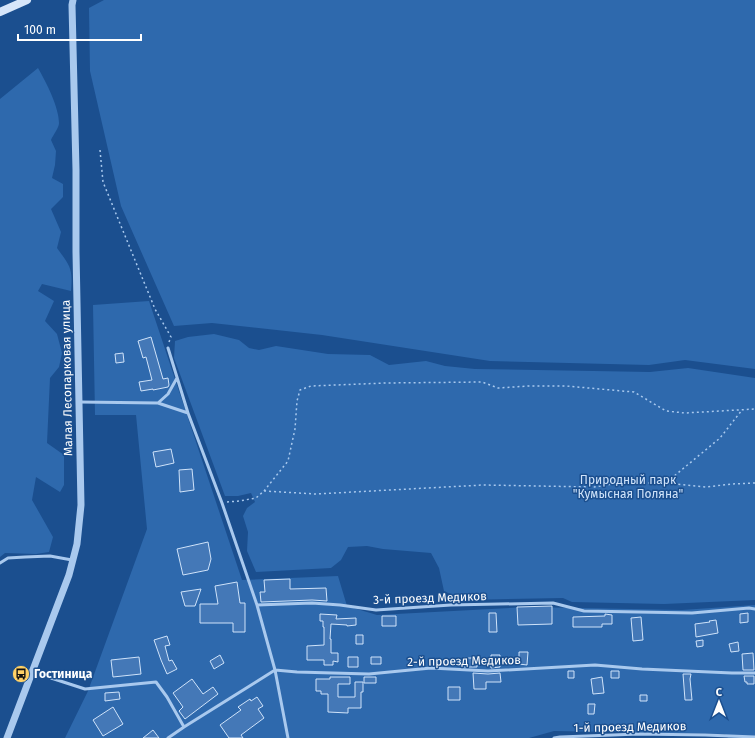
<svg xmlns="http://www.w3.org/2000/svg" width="755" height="738" viewBox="0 0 755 738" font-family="'Fira Sans',sans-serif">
<rect width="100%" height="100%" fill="#1b4f8f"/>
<path fill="#2e69ad" d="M104,0H755V369L685,360L649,365L490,361L322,335L212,323L174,326L121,206L90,71L89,8Z
M38,68C46,82 59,107 59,123C59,128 53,135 51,140L56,151L55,165L52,178L63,184V197L51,209L61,232L57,248C70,266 73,268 71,291L42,284L38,291L54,301L45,321L57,334L62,353L59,367L50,378L47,443L64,455V485L60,492L36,477L32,500L53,537L49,552L36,554L5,553L0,557V99Z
M149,301L242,580L338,576L347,606L377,615L527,607L682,610L755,605V738H728L725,734L554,731L529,738H65L88,691L147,529L136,415H95L93,305Z
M214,334L239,340L249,348L259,350L276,346L328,354L370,355L389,365L426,361L445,366L475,369L650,372L688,368L755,378V600L664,604L572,602L563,598L463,600L444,591L439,568L431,553L383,549L367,546L348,547L341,560L331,568L256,572L247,551L248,532L243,516L247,508L255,502L251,493L238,496H225L174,358L175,341L188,337Z"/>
<path fill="#4478b7" stroke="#cfe3fa" d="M151,337L163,379L168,378L169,385L168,387L153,390V389L141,391L139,382L152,380L146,357L143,358L138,341Z
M123,353L124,362L116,363L115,354Z
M171,449L174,463L156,467L153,452Z
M192,469L194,490L180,492L179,470Z
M208,542L211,559L208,570L183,575L177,549Z
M290,579V589L326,588L327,601L312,600L261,602L260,592H265L264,580Z
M237,582L240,603H245V632H233V623H200V604H218L215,586Z
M201,589L195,606H185L181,592Z
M552,606V624L518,625L517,607Z
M489,613H496L497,632H489Z
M748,613V622L740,623V614Z
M320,614L337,615L336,619L356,618V625L347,626V625L331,624L330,639H331V653H338V662L333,661V665H324V660H307V646L324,645V627H323V621H320Z
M605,614L612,615V624H602V627H573V617L605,616Z
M382,616H396V626H382Z
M641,617L643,640L633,641L631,618Z
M716,620L718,633L696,637L695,624L710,622L709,621Z
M356,635H363V644H356Z
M167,636L170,645L165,646L169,661L172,660L177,669L167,674L161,660L154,640Z
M703,640V646L697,647L696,641Z
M738,642L739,651L731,652L729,644Z
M519,652H528L527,665L519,664Z
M753,653L754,670H743L742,654Z
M220,655L224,663L214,669L210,661Z
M491,655H500V667L491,668Z
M139,657L141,674L113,677L111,660Z
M348,657H358V667H348Z
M371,657H381V664H371Z
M464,658H477V667H464Z
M568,671H574V678H568Z
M611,671H619V678H611Z
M473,673L488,674L500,673L501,682H486V689H474Z
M683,674H691L690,679L692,700H685Z
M744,676H754V684H747V682H745Z
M330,677H350V684H338V697H355V682H363V692H361V708H348V713L328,712V694H321V691H316V679H330Z
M364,677H376V683H364Z
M602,677L604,693L593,694L591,679Z
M192,679L203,694L213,687L218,694L185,719L179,711L183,707L173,693Z
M448,687H460V700H448Z
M119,692L120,699L105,701V693Z
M640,695H647V701H640Z
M257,697L263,706L258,709L264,718L241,735L243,738H229L220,725L241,710L238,707L250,699L251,701Z
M588,704H595L594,714H588Z
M113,707L123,724L103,736L93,720Z
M153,730L159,738H143Z"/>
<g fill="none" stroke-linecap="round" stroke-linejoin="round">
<path stroke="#a9c9ee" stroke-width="1.5" stroke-dasharray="2 3" stroke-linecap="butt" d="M100,150L103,182L155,309L171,337L169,342
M667,482L720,438L742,410
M264,491L288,461L295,429L297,401L300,390L311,386L386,383L482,382L498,388L529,386H566L634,392L666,411L685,413L755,409
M227,502L239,501L256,498L264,491L316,494L483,485L594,487L619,483H666L706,487L732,484L755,483"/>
<path stroke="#a9c9ee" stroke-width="3" d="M168,348L188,413L222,503L257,605L275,670L288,738
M177,378L168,394L158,403L188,413
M80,402L158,403
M0,563L8,558L25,557L50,556L72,560
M257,605L312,603L340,605L376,610L451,605L553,603L584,611L692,613L749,608L755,609
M34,668L51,678L85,689L156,682L167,697L184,727
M168,738L184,727L275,670L297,672L369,674L431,668L488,671L595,665L642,669L732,673H755
M554,738L560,737L639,734L705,735L755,737"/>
<path stroke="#a9c9ee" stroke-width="7" d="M7,738L69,575L77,544L81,505L76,252V170L72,5L73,0"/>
<path stroke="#d6e6fa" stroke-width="8" d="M0,12L27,0"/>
</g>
<defs>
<symbol id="bus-disc" viewBox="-11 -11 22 22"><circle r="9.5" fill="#ffd166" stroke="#1b4f8f"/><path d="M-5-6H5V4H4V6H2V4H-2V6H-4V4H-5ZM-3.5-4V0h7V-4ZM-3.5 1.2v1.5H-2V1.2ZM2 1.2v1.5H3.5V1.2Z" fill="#111"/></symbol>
</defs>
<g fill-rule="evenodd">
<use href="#bus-disc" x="11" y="664" width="20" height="20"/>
</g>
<g text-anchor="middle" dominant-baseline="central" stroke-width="3" stroke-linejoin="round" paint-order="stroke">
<g font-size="12" fill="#fff" stroke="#1b4f8f">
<text transform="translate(67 378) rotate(-91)">Малая Лесопарковая улица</text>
<text transform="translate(430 598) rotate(-2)">3-й проезд Медиков</text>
<text transform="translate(464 661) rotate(-1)">2-й проезд Медиков</text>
<text transform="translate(630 727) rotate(-1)">1-й проезд Медиков</text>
</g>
<g font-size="12" fill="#cfe3fa" stroke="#1b4f8f">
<text x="628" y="480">Природный парк<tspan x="628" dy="14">"Кумысная Поляна"</tspan></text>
</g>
<g font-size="12" font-weight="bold" fill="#fff" stroke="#1b4f8f" text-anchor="start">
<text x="34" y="674">Гостиница</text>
</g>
</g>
<g transform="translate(719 702)" stroke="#1b4f8f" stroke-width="3" paint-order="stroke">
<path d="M0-3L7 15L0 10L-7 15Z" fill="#ffffff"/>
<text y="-6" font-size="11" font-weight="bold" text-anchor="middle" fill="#ffffff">С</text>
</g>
<path d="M18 34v6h123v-6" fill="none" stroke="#ffffff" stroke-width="2"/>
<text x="24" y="34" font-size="12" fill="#ffffff" stroke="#1b4f8f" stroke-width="3" paint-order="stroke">100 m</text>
</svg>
